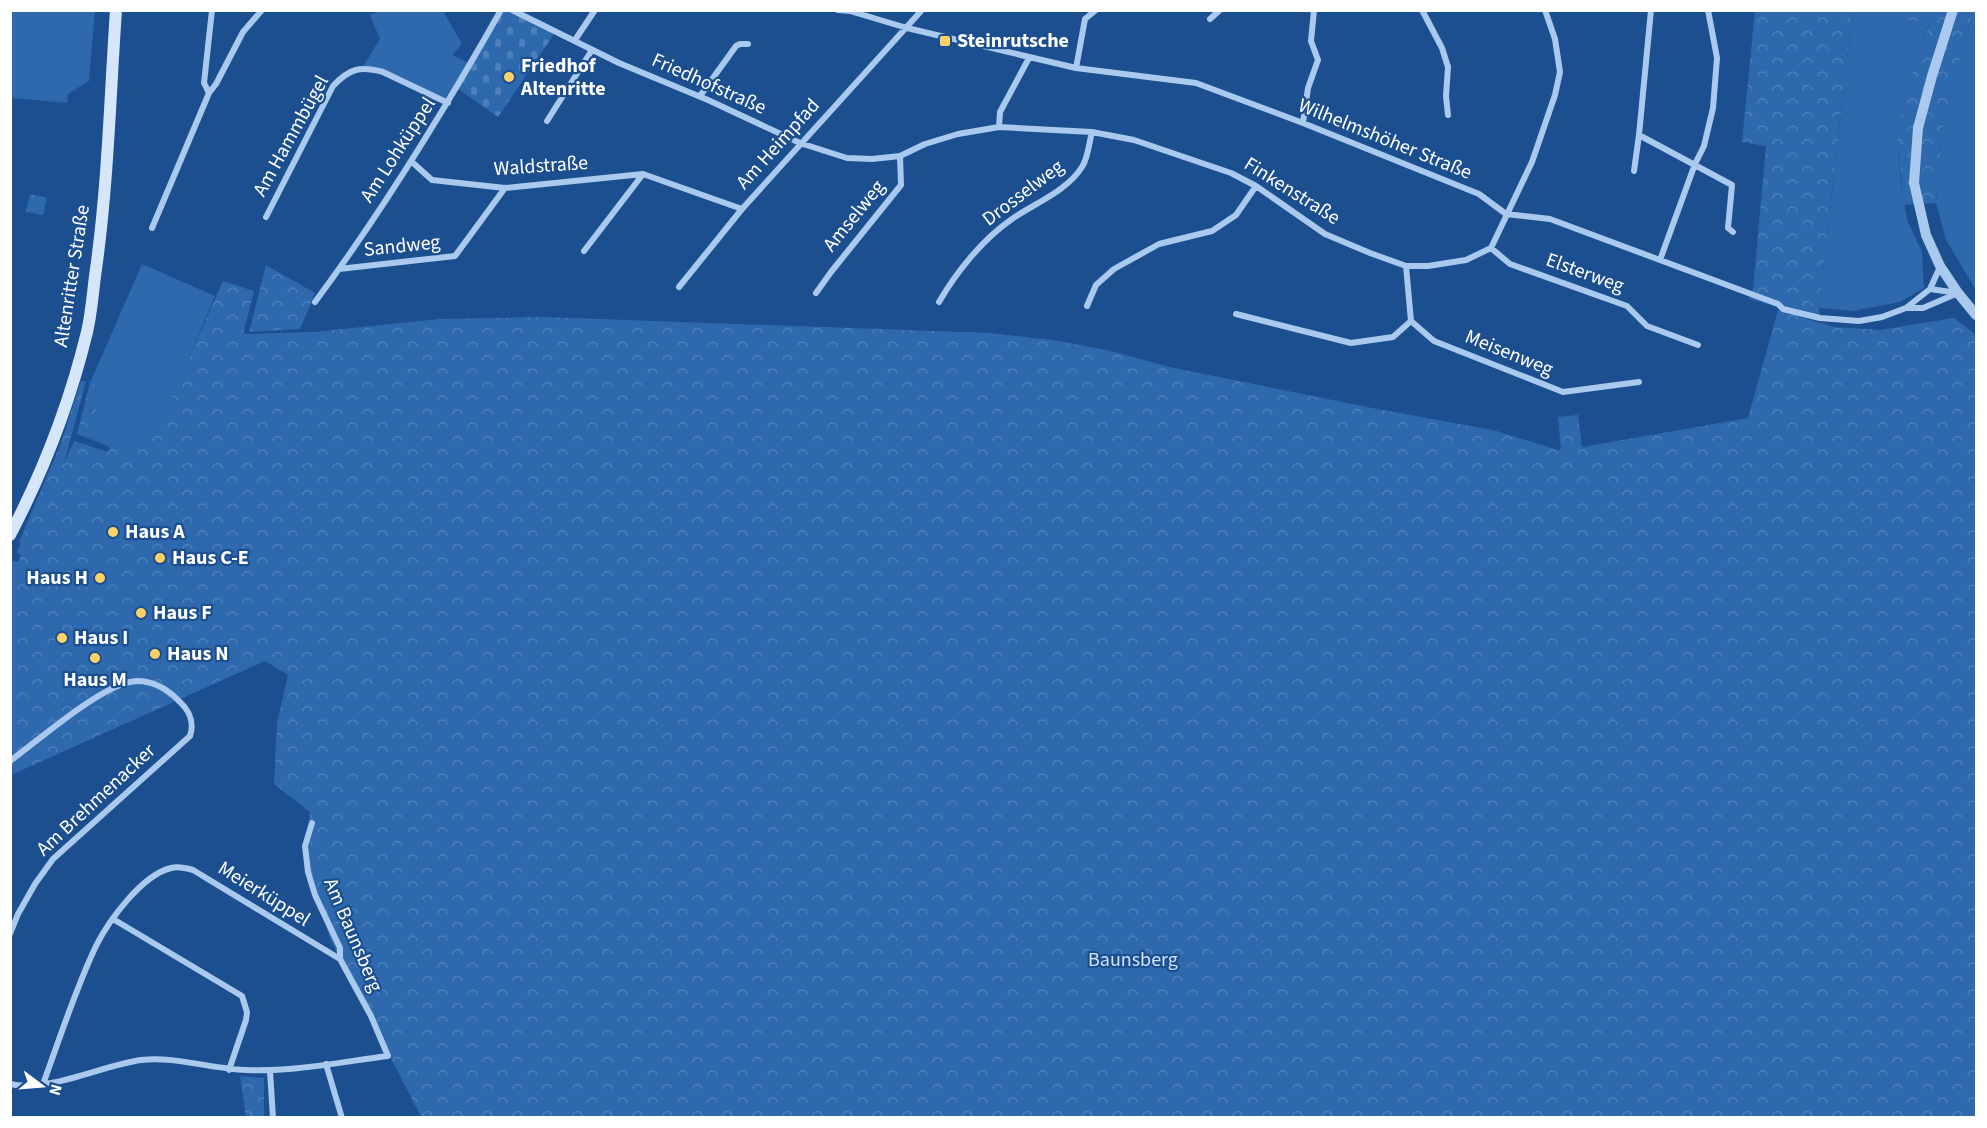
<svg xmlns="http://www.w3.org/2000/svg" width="1987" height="1128" viewBox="0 0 1987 1128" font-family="'Source Sans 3',sans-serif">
<defs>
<pattern id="forest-crowns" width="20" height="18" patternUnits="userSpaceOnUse" patternTransform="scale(1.5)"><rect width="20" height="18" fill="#2e69ad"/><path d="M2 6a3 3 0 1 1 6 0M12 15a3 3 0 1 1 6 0" fill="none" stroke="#4d80b9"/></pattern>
<pattern id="cemetery-stones" width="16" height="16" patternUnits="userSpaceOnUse" patternTransform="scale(1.5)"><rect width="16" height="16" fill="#2e69ad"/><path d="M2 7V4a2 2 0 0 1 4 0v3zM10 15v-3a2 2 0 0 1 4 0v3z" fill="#4d80b9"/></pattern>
</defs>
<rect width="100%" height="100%" fill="#1b4f8f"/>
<path fill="#2e69ad" d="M11,10L95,11L89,81L68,94L67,103L11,98Z
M381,10L443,11L462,44L452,55L471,64L448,103L383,72L362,68L380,39L370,15Z
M1811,11H1894L1895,18L1929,24L1905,95L1897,138L1901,183L1907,220L1922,252L1924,288L1900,302L1853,311L1819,308L1852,15Z
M1973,13L1976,16V290L1946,240L1936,203L1942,131Z
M142,264L215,296L164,415C150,429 133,449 112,445C104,444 96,440 89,437L102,388L90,383Z"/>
<path fill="url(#forest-crowns)" d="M1811,10L1852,14L1819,308L1820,318L1749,299L1753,289L1766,146L1742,142L1755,11Z
M1894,11H1976V16L1973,14L1942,131L1936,203L1904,205L1897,138L1905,95L1929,24L1894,18Z
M30,194L47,198L43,215L26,212Z
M266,265L315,293L300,329L249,332Z
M223,281L254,291L243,334L313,332L440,319L543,317L990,333L1059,341L1111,351L1169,367L1372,408L1493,430L1558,450L1561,449L1558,417L1578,415L1582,447L1748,418L1778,310L1834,327L1880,330L1954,318L1976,335V1117H421L330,939L310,872L306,846L310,812L274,784L277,723L288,675L265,661L11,775V560L18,562L21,556L17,552L21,543L19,542L61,443L81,381H86L64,463L74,441L105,451H109L110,447L77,434L90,383L102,388L89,438C96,440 104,444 112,445C133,449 150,429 163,415Z
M240,1076L264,1078V1117H246Z"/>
<path fill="url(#cemetery-stones)" d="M501,11H512L556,31L498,117L457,88Z"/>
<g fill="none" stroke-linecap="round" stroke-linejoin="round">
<path stroke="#a9c9ee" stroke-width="6" d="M512,10L619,63L708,100L800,143L847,158L872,159L900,156L925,144L958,134L999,127L1092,132L1134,140L1231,173L1256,186L1325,234L1370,253L1406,266H1428L1466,260L1491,248L1532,162L1555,95L1560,72L1555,39L1545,10
M838,10L850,11L907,28L1076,68L1196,83L1303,123L1479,194L1506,214L1550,219L1778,304L1783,309L1820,318L1859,321L1882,317L1906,308H1923L1958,293
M1422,10L1442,48L1448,67L1446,96L1448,115
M1651,10L1639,135L1732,185L1728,228L1733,232
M1210,19L1220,10
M575,40L595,10
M1076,68L1085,19L1096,10
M209,93L204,83L212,10
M700,96L736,46L740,44H748
M547,121L592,50
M1303,123L1308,88L1318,60L1311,41L1314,10
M999,127L1000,112L1029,58
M412,162L432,180L505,188L643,174L742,209
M1634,171L1639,135
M266,217L333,86C350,68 360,66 383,72L448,103
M152,228L209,93L216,84L243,32L262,10
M1491,248L1510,264L1627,306L1647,326L1698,345
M584,251L643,174
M1660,260L1695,164L1704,146L1713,108L1717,58L1708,10
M339,269L455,256L505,188
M679,287L742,209L922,10
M1930,289L1940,267
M816,293L831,272L901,185L900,156
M315,302C384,209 444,111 501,10
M939,302C957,271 983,239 1012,219C1035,203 1067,191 1082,167C1088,158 1089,143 1092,132
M1087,306L1096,285L1114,269L1159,244L1212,231L1236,215L1256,186
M1906,308L1930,289L1958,293
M1236,314L1351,343L1393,337L1411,321L1406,266
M1411,321L1434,341L1563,392L1639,382
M10,761C39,740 104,682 137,681C153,681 167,689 178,700C189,710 195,721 190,736L53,859L35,884L18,914L10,934
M113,919L242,996L247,1012L246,1020L229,1070
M326,1064L342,1118
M270,1071L273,1118
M10,1084C47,1093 103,1065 141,1060C176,1056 211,1069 246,1070C293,1072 341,1062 388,1056L371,1016L340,959V948L315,895L308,872L305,846L312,823
M43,1084C60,1038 75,990 96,946C109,920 142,875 171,868C178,866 186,868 193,870L340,959"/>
<path stroke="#a9c9ee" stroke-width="10" d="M1953,10L1932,76L1918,128L1914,183L1926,235L1940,266L1958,293L1976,315"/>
<path stroke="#d6e6fa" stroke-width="12" d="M10,535C44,470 70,402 87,332C92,311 93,289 96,269C108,183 110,97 116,10"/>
</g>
<g fill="#ffd166" stroke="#1b4f8f" stroke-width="2">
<rect x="939" y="35" width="12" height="12" rx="3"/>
<circle cx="509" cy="77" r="6"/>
<circle cx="113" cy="532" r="6"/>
<circle cx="160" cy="558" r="6"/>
<circle cx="100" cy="578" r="6"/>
<circle cx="141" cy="613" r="6"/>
<circle cx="62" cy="638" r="6"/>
<circle cx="155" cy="654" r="6"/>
<circle cx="95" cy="658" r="6"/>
</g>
<g text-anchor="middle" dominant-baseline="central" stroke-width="4.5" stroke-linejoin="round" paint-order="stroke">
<g font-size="20" font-weight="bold" fill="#fff" stroke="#1b4f8f" text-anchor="start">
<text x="957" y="41">Steinrutsche</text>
<text x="521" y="66">Friedhof<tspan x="521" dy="23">Altenritte</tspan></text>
<text x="125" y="532">Haus A</text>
<text x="172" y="558">Haus C-E</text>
<text x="88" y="578" text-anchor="end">Haus H</text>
<text x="153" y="613">Haus F</text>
<text x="74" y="638">Haus I</text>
<text x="167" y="654">Haus N</text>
<text x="95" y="680" text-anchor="middle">Haus M</text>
</g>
<g font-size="20" fill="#fff" stroke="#1b4f8f">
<text transform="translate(709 84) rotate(24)">Friedhofstraße</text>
<text transform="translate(291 136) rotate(-61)">Am Hammbügel</text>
<text transform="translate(1385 139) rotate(22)">Wilhelmshöher Straße</text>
<text transform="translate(778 144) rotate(-48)">Am Heimpfad</text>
<text transform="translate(398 150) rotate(-57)">Am Lohküppel</text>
<text transform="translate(541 166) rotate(-4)">Waldstraße</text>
<text transform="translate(1292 191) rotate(32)">Finkenstraße</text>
<text transform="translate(1023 193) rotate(-37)">Drosselweg</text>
<text transform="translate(854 216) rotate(-51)">Amselweg</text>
<text transform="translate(402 246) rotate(-6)">Sandweg</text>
<text transform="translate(1585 273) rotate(20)">Elsterweg</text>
<text transform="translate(72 276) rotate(-81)">Altenritter Straße</text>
<text transform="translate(1509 353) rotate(22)">Meisenweg</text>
<text transform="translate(96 800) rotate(-43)">Am Brehmenacker</text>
<text transform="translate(264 894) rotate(32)">Meierküppel</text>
<text transform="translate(353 935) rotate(67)">Am Baunsberg</text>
</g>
<g font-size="20" fill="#cfe3fa" stroke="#1b4f8f">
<text x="1133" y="960">Baunsberg</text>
</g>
</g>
<rect width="1987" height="1128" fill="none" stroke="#ffffff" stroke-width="24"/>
<g transform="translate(42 1086) rotate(106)" stroke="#1b4f8f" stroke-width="4.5" paint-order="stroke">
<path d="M0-4.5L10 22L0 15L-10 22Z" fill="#ffffff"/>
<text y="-9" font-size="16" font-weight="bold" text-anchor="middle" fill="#ffffff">N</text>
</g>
</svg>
